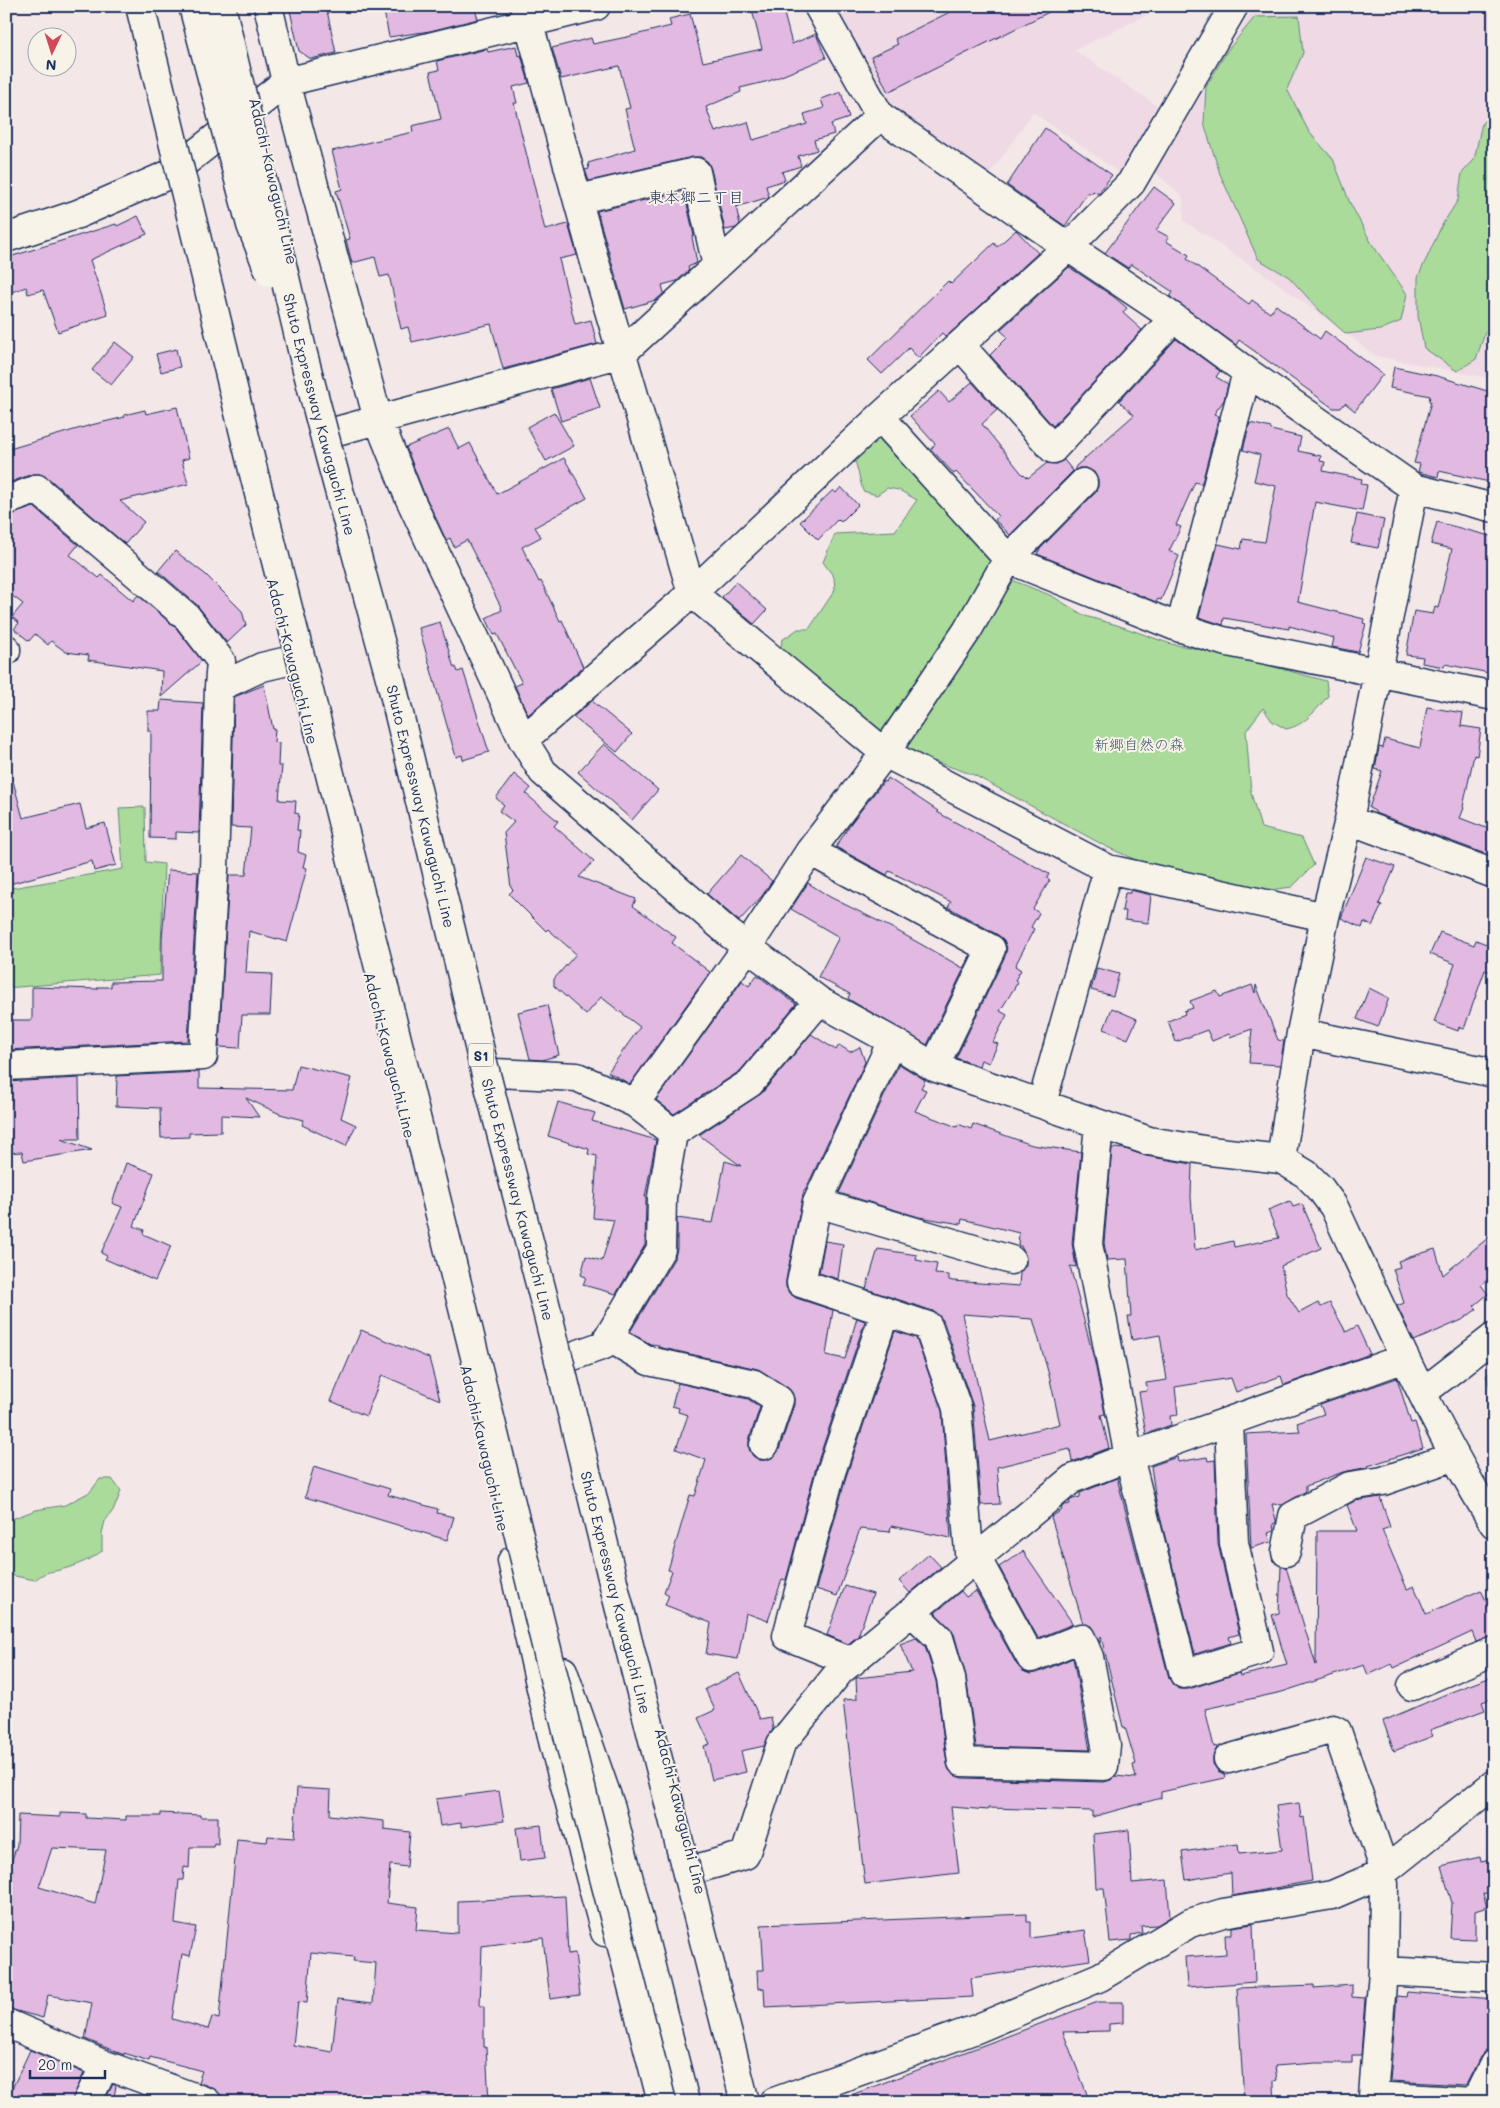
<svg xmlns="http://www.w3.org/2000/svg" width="1500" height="2108" viewBox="0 0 1500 2108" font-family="Mali,'Klee One',sans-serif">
<rect width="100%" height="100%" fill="#f3e7e7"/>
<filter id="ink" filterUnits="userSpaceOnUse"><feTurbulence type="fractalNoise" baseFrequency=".02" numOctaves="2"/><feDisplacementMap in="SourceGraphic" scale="10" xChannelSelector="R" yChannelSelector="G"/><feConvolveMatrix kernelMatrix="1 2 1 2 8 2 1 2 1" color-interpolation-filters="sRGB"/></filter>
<g filter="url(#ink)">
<path fill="#eed9e5" d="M830,6H1165L1074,50L1159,107L1120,173L1033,112L989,175L890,107Z
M1255,6H1494V379L1376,356L1272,279L1184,221L1183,197L1155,172Z"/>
<path fill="#abdb9b" stroke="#63857c" d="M1299,16L1303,53L1287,89L1309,132L1333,159L1350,203L1372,244L1407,294L1401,321L1380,330L1346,334L1319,310L1289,277L1258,259L1220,174L1204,123L1206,87L1227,51L1255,17Z
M1494,112V323L1486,330L1476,359L1457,371L1424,348L1418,316V277L1442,225L1458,200L1462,173L1474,160L1482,123Z
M883,434L1012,580L1052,596L1085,616L1117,625L1171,644L1227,654L1326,681L1328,696C1316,710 1304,726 1286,729L1272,721L1263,708L1246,731L1251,793L1261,828L1302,838L1314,865L1292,887L1241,894L1165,873L1107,847L974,775L925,758L868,723L780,653L782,640L798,629H809L835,590L834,577L823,562L835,534L895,531L917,500L899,490L887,488L877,495L863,491L855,460L862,450Z
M145,807L146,862L164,864L160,975L6,988V889L123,869L119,808Z
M1494,1368V1398L1486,1376Z
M100,1479H112L121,1491L114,1509L105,1521L102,1533V1551C91,1559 80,1564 67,1568C52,1573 48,1569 35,1580L10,1575L6,1577V1521L36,1510L65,1505L90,1492Z"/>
<path fill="#e1b9e1" stroke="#1b2f5e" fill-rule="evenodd" d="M289,6H326L336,53L311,59L299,51Z
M383,6H474L478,19L430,31L389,37Z
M751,6H782L792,44L816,34L826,58L769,81L740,88L741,92L706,107L715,132L748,122L753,140L807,124L804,114L824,108L821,99L841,92L849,118L831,124L834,134L814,140L817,150L798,156L801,166L782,172L785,180L766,186L769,197L736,207L740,224L736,228L725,230L711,169L708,162L701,157H692L589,181L585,170L589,169L588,163L635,149L625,109L630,108L619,66L561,79L552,48L591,38L593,44L627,37L671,26L669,19L690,14L703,62L762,49Z
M962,6H1061L888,92L871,57L898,44L895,39Z
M516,46L518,56L521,55L529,83L513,87L517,103H514L545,230L568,224L577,255L559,259L575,324L591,320L597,344L503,369L491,324L412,342L408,327L401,329L389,275L380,277L375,257L352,263L346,240L350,239L336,191L342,189L332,151L413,132L412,126L441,119L430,72L439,70L437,61L487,49L488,52Z
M1045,128L1112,175L1098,194L1093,191L1091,194L1088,192L1065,226L1007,185Z
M1154,187L1176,203L1156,230L1169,237L1166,241L1189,255L1187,259L1249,304L1252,300L1270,313L1276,305L1320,339L1325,331L1383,374L1355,411L1345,403L1341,408H1333L1239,340L1236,345L1170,297L1173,292L1131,264L1128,268L1105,253Z
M684,191L694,236L692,237L697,263L688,267L689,270L677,281L662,285L664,293L656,300L625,309L597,211Z
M138,216L147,234L90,260L108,315L58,332L43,290L28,294L26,287L6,294V258L116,224L117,226Z
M1016,230L1038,253L946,337L942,333L918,358L909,348L882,374L868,360L948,281L951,284L994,243L997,247Z
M1069,267L1114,297L1127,308L1123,313L1142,330L1053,426L990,355L1008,337L1000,330Z
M1176,339L1220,371L1216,377L1228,384L1224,400L1214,414L1219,416L1203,479L1201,484L1195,482L1176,525L1181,527L1169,551L1179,556L1161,600L1158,599L1156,602L1037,554L1040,549L1094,494L1098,487V479L1094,472L1086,468H1079L1074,471L1076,466L1134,415L1119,401Z
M115,342L134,357L111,385L92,370Z
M176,349L180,367L161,372L156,354Z
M1394,367L1437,376L1494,393V483L1439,471L1438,477L1418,472L1420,464L1414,463L1431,402L1429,401L1430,396L1390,388Z
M590,378L600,408L561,421L551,389Z
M972,382L997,410L982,424L1023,475L1024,474L1028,478L1047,463L1057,464L1064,460L1073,471L1010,535L995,520L998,516L956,472L954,474L931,449L935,444L910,416L939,391L949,402Z
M177,407L189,458L182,460L188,484L120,501L144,522L125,544L47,477L39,474H32L6,484V450L91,425L125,417L124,415L145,410L146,414Z
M554,412L574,446L546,461L527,427Z
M1250,423L1271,428V430L1301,437L1298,451L1321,456L1320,461L1325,462L1323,471L1362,479L1361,484L1367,485L1362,511L1315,502L1298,602L1364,619L1363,623L1366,624L1358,652L1332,647L1334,638L1289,626V629L1224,618L1223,625L1199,617L1218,544L1241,549L1243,539L1265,542L1276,486L1254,481L1260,455L1243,450Z
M449,429L459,449L470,443L497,494L564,458L587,498L535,527L541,537L522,547L539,582L541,581L560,621L562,620L583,667L528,715L515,686L522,683L497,634L494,635L486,618L502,610L500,605L467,540L454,547L450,538L446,540L423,491L406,447Z
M841,487L858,505L841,522L838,519L818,540L800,522L833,490L836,493Z
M34,507L78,545L70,555L99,578L102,575L133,601L138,595L176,628L202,661L161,697L162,671L88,660L89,655L66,652L51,641L48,645L35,634L29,641L14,629L19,623L12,617L23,604L6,591V516Z
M1357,514L1384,520L1378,548L1351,543Z
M1437,522L1494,537V674L1445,664L1444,667L1422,663L1423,657L1406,655L1414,611L1433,614L1435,607L1438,608L1452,549L1431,544Z
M175,551L205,574L242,611L246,625L227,643L197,605L158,571Z
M736,582L767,610L754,624L722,597Z
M440,622L454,668L456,667L458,672L463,670L489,752L463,760L462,755L456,757L419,628Z
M264,685L273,729H275L274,742L279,743L278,766H282L279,800L296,801L295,813L299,814L297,830L300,831L298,852L306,855L303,867L307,868L287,942L249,931L246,973L272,974L270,1015H242L240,1048L219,1047L229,875H246L251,828L231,827L234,697Z
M161,700L203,703L199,833L176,832V839L150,838L151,731H148V711H160Z
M592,701L632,734L617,752L573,717Z
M1427,707L1463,713L1461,726L1481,729L1477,756L1474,755L1463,807L1464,808L1460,818L1494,831V857L1375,813V811L1369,808L1382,771L1375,769L1379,747L1383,748L1385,739L1420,748Z
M604,744L658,790L632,820L578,772Z
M514,774L531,788L526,794L558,821L554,826L594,861L579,877L636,899L633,906L676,937L672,943L710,972L630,1084L608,1072L640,1027L601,997L586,1015L554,986V979L576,954L548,929L546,931L509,894L513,890L511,888L504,833L514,822L499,811L504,805L496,798Z
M888,778L938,811L937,812L1049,874L1047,878L1050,880L1033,909L1039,913L1031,927L1034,929L1015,966L1021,970L1015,980L1018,982L1000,1011L1007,1015L993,1042L998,1044L989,1063L981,1060L979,1066L956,1058L1005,956L1007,948L1004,940L998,935L948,907L951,902L889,871L887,875L836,847L851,823L884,781L886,782Z
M13,781L23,818L80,804L86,828L105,823L116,865L94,871L92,861L6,885V782Z
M741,855L772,881L762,896L739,921L707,894Z
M1366,857L1395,867L1379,904L1382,905L1372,926L1364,922L1362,928L1341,918Z
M168,870L198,872L188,1041L6,1050V1020H32V987L98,989V987H111V982L162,981V938Z
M808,883L830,897L894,929L963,968L970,956L927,1045L850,1000L848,998L850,994L818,977L839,937L791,909Z
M1130,890L1151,895L1148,923L1125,920L1126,911H1122L1125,893H1130Z
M1440,932L1474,945L1476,940L1494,947V973L1485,970L1464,1029L1459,1027L1458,1031L1434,1022L1455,964L1430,954Z
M1097,968L1119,974L1113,996L1091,990Z
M757,975L796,1004L740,1071L674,1114L656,1100L742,981L749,986Z
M1252,985L1255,993L1256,985L1278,1040L1284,1041L1280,1065L1249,1063L1252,1029L1230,1037L1229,1034L1212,1041L1207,1030L1176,1042L1168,1021L1185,1014L1184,1011L1193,1008L1190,1001L1217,991L1220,997Z
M1369,988L1389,998L1378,1027L1357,1019Z
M547,1005L559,1055L542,1060L530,1059L518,1012Z
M1112,1008L1137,1019L1128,1039L1104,1029Z
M811,1034L836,1050L839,1045L850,1052L860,1047L865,1062L805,1191L804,1190L786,1280V1287L789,1293L796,1298L833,1310L826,1355L845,1359L857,1318L865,1321L816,1467L786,1580L782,1579L768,1621L746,1613L738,1659L706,1654L711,1623L665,1605L669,1595L664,1592L672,1571L668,1570L690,1495L695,1496L706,1460L676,1449L688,1415L678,1412L679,1408L672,1406L678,1383L748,1399L760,1407L749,1440V1449L753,1456L759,1460H767L774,1457L779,1450L794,1405V1398L787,1387L758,1369L658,1347L659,1345L650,1344L630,1332L675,1257L677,1249V1218L713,1223L725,1161L741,1166L699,1135L762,1093Z
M899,1064L925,1080L921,1088L926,1090L915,1111L957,1127L958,1124L971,1129L973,1124L1032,1145L1081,1152L1072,1243L1076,1267L1070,1266L1095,1363L1105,1414L1101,1415L1109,1448L1072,1462L1070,1449L997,1467L1000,1504L981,1505L973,1406L943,1320L933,1311L866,1289L878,1249L917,1255L916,1260L937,1264L935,1274L949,1275V1280L953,1281L1019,1286L1020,1273L1026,1265V1257L1021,1246H1018L1019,1233L962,1219L961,1224L919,1217L839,1193ZM962,1314L1033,1319L1049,1375L1060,1424L990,1441Z
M298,1065L352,1078L341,1118L356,1125L346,1146L302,1125L304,1120L280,1114L246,1098L259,1117L221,1115V1132L189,1133V1137L161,1138L160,1108L116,1106L117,1076L199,1072V1088L292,1090Z
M79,1078L80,1139H61L92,1150L24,1161L22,1152L6,1153V1082Z
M558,1102L595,1113L592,1121L656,1140L645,1197L646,1198L645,1245L616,1294L583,1285L586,1277L581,1275L586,1256L602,1261L614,1220L593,1218L597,1156L588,1154L589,1149L548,1136Z
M1112,1148L1125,1149L1146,1156L1192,1164L1191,1197L1195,1250L1233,1241L1234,1247L1279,1238L1268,1210L1290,1201L1293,1207L1302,1204L1321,1248L1281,1266L1287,1294L1299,1313L1318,1303L1321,1307L1330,1303L1346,1332L1357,1326L1370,1354L1284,1385L1281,1376L1236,1392L1231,1378L1175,1387L1178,1415L1170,1416L1171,1425L1146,1434L1139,1392L1147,1391L1146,1383L1167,1380L1160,1335L1132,1340L1128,1316H1131L1127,1259L1107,1260L1104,1243Z
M126,1163L154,1173L134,1226L144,1230L143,1234L171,1246L155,1281L105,1259L107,1256L101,1253L122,1207L112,1203Z
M1494,1233V1274L1481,1285L1488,1294L1474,1306L1477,1309L1462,1320L1414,1341L1397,1306L1404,1303L1393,1269L1400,1267L1398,1261L1435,1249L1443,1275Z
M825,1241L843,1244L838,1279L819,1273Z
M361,1330L429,1358L440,1400L382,1375L366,1416L331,1401Z
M895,1331L916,1338L942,1411L951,1538L891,1526L890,1532L860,1529L837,1596L816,1589L846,1477Z
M1397,1378L1411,1423L1415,1422L1423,1448L1368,1466L1369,1467L1343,1472L1306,1486V1491L1283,1505L1272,1504L1276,1520V1523L1273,1524L1274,1531L1268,1533L1271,1542L1251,1548L1246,1434L1300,1431L1297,1423L1324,1414L1320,1405Z
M1177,1457L1178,1462L1207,1457L1208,1461L1215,1460L1218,1544L1239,1634L1229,1637L1231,1643L1195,1654L1156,1501L1151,1466Z
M314,1466L390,1489L388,1495L438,1509L437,1513L454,1517L447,1540L305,1497Z
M1117,1478L1169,1678L1173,1685L1180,1689H1189L1239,1673L1240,1676L1287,1665L1272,1615L1279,1613L1281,1567H1286L1316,1665L1317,1531H1357L1347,1505L1355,1501L1380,1497L1390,1527L1382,1530L1407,1589L1414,1586L1426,1614L1481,1590L1494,1618V1636L1476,1642L1472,1632L1394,1668L1392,1664L1368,1675L1364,1665L1282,1692L1205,1709L1214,1747L1216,1746L1217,1748L1213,1756V1764L1218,1771L1224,1774L1225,1778L1161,1792V1798L1092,1817V1811L988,1808V1810L951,1807L959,1873L865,1884L843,1700L857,1699L856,1678L912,1672L900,1644L916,1638L925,1646L936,1681L947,1764L949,1770L954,1775L962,1778L1104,1782L1111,1780L1115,1776L1136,1778L1133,1765L1136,1764L1125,1727H1123L1101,1636L1100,1643L1091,1626L1083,1623L1051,1517L1062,1510L1061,1508L1065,1505L1070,1504L1069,1501L1073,1499L1080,1497V1493Z
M1023,1551L1073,1624L1038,1638L999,1567Z
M929,1554L941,1567L910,1593L899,1581Z
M845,1586L873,1594L858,1636L848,1644L827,1635Z
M961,1591L966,1597L976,1591L1017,1665L1023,1671L1030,1674L1037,1673L1073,1658L1090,1750L976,1747L966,1676L954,1634L935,1613Z
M739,1673L760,1719L771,1717L773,1729L764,1746L741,1751L746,1772L712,1780L704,1746L710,1744L698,1718L715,1710L705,1689Z
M1494,1676V1698L1482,1702L1485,1710L1430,1730L1433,1736L1394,1751L1383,1721L1451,1692Z
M297,1788L331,1790L330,1815L384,1821V1829L410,1832L407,1867L390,1865L387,1903L418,1907L416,1930L458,1933V1901L565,1896L568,1954L575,1953L580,1995L550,1999L543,1938L482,1946L480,2006H484V2047H486L489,2102H241L221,2095L213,2088L198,2082L202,2071L150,2057L149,2061L124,2053V2055L85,2039L92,2003L48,1995L43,2018L6,2008V1877L17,1845L18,1815L60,1817V1813L86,1814V1818L126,1820V1816H161V1813L200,1815V1817H218V1844L214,1843L213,1847H190L189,1868L184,1867L183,1880H179L175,1923L196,1927L190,1956L182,1954L172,2019L208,2029L212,2017L219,2019L237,1839L267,1842L268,1836L294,1838ZM52,1848L106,1850L95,1904L39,1887ZM311,1953L354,1957L353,1961L376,1963L373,2003L338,1999L332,2052L293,2045L298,2002L307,2003Z
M499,1791L504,1821L461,1827V1823L440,1826L436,1799Z
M1299,1803L1301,1818L1304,1817L1312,1881L1232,1896L1231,1873L1186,1880L1182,1852L1238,1844L1239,1854L1282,1850L1276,1806Z
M541,1825L545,1858L520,1861L516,1828Z
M1129,1830L1132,1883L1167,1880L1170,1917L1157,1925L1141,1926L1142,1933L1131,1935V1940L1110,1942L1104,1888H1096L1093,1834Z
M1480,1857L1481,1862L1494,1859V1891L1483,1894L1487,1907L1475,1911V1939L1450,1938L1452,1903L1441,1866Z
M1027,1914V1922H1031V1938L1085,1930L1090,1960L971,1978L973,1997L765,2007L764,1988L758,1989L757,1970H764L761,1925Z
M1253,1924L1255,1982L1187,1987L1185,1957L1226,1954L1225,1935H1232V1927Z
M1314,1985V1988L1352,1985V1997L1365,1998L1361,2055H1352V2063H1316L1275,2066L1277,2080L1274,2081V2086L1275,2102H1244L1237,1988Z
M1407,1992L1494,1999V2025H1490L1488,2050L1480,2057L1466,2085L1390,2081L1397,1996L1406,1997Z
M1098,2002H1123V2023L1109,2024V2031L1063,2032L1090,2102H838V2100Z
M30,2050L84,2073L72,2102H29L10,2093Z
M113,2084L116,2086L113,2102H104Z"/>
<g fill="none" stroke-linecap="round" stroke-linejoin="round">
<defs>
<path id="minor" d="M268,6L288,90L378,419L409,497L523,740L543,772L730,934L819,1001L892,1041L934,1067L1149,1141L1210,1151L1281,1159L1306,1174L1320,1188L1334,1207C1384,1314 1432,1423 1494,1524
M524,6L594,259L692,593L885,753L1108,869L1325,917
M818,6L880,116L1068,247L1174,318L1247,372L1414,488L1494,508
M579,199L696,172L717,266
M6,238L78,214L170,174L286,82L596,6
M960,345L1053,449L1174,318
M880,417L1008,559L1175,626L1223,641L1494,696
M333,432L622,353L880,116
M6,501L37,489L187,617L221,661L219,687L262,667L292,660
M1180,628L1247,372
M6,649V651
M523,740L692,593L880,417L1068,247L1131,183L1234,6
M1349,820L1494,874
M810,851L991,949L934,1067
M1301,1033L1494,1073
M892,1041L817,1203L801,1283L928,1326L957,1408L970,1564
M6,1066L203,1056L214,870L219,687
M495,1073L577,1077L635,1103L673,1133
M635,1103L748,946L810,851L885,753L967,631L1008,559L1083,483
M1042,1103L1108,869
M1099,1124L1088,1244L1129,1457L1184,1674L1259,1651L1234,1543L1229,1422
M1281,1159L1301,1033L1325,917L1349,820L1414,488
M817,1203L1011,1260
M608,1337L649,1361L754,1384L779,1400L764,1445
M570,1357L604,1345L661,1249L662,1197L673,1133L750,1083L819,1001
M1422,1393L1494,1337
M1286,1552L1293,1516L1350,1486L1383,1481L1455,1456
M912,1612L939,1638L951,1678L962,1762L1104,1766L1106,1745L1089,1657L1081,1638L1031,1658L977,1559
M852,1662L787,1636L831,1472L885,1312
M1412,1686L1494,1651
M1228,1759L1333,1729L1337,1731L1385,1871
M696,1869L745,1855L781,1744L840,1671L1072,1479L1129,1457L1405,1358
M1381,1874L1384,1884L1383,1971L1373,2096L1473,2102
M1383,1971L1494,1977
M6,2023L105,2065L207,2102
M87,2102L105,2065
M774,2102L976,2029L1100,1977L1190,1923L1223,1913L1332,1895L1381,1874L1494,1784
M1475,2102L1494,2064"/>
<path id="major" d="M512,1561L554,1745L605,1932"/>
<path id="highway" d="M563,1671L611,1808L685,2102"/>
</defs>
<use href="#minor" stroke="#1b2f5e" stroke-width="31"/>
<use href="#major" stroke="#1b2f5e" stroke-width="31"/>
<use href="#highway" stroke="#1b2f5e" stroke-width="31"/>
<use href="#minor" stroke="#f7f3e8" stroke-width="28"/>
<use href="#major" stroke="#f7f3e8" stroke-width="28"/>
<use href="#highway" stroke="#f7f3e8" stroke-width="28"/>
<defs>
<g id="highway-bridge">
<path d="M140,6L254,474L388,1003L585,1804L662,2102"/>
<path d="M193,6L251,225L270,273"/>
<path id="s1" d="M221,6L303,354L330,457L391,681L482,1059L548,1315L617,1598L745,2102"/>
</g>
</defs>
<use href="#highway-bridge" stroke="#1b2f5e" stroke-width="31" stroke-linecap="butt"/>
<use href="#highway-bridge" stroke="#f7f3e8" stroke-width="28"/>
</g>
</g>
<g text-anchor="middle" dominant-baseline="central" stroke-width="4" stroke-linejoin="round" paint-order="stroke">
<rect fill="#f7f3e8" stroke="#5d6a87" stroke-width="1" x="468.5" y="1043.5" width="25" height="23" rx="4"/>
<g font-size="14" font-weight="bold" fill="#1b2f5e">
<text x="481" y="1055">S1</text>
</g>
<g font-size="15" fill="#1b2f5e" stroke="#f7f3e8">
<text transform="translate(274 181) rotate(77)">Adachi-Kawaguchi Line</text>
<text stroke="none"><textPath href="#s1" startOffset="420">Shuto Expressway Kawaguchi Line</textPath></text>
<text transform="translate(293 661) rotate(76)">Adachi-Kawaguchi Line</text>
<text stroke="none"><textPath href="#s1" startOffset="825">Shuto Expressway Kawaguchi Line</textPath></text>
<text transform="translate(390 1055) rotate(76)">Adachi-Kawaguchi Line</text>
<text stroke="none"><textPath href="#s1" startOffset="1230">Shuto Expressway Kawaguchi Line</textPath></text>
<text transform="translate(485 1448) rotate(77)">Adachi-Kawaguchi Line</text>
<text stroke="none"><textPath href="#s1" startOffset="1635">Shuto Expressway Kawaguchi Line</textPath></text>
<text transform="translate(681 1811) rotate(76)">Adachi-Kawaguchi Line</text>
</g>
<g font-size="15" fill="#3f5a6d" stroke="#f7f3e8">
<text x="1139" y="744">新郷自然の森</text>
</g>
<g font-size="16" fill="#1b2f5e" stroke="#f7f3e8">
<text x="696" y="196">東本郷二丁目</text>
</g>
</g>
<rect width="1500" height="2108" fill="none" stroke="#f7f3e8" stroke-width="25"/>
<rect x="12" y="12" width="1475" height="2083" fill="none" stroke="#1b2f5e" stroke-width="2" filter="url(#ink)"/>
<g transform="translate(52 52) rotate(184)"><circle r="24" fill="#f7f3e8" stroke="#9fa5b1"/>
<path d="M0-4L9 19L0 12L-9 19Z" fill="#d1495b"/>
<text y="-8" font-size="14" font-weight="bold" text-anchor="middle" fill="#1b2f5e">N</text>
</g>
<path d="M30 2070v8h75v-8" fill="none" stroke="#1b2f5e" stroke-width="2.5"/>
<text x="38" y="2070" font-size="15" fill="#1b2f5e" stroke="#f7f3e8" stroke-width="4" paint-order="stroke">20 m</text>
</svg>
